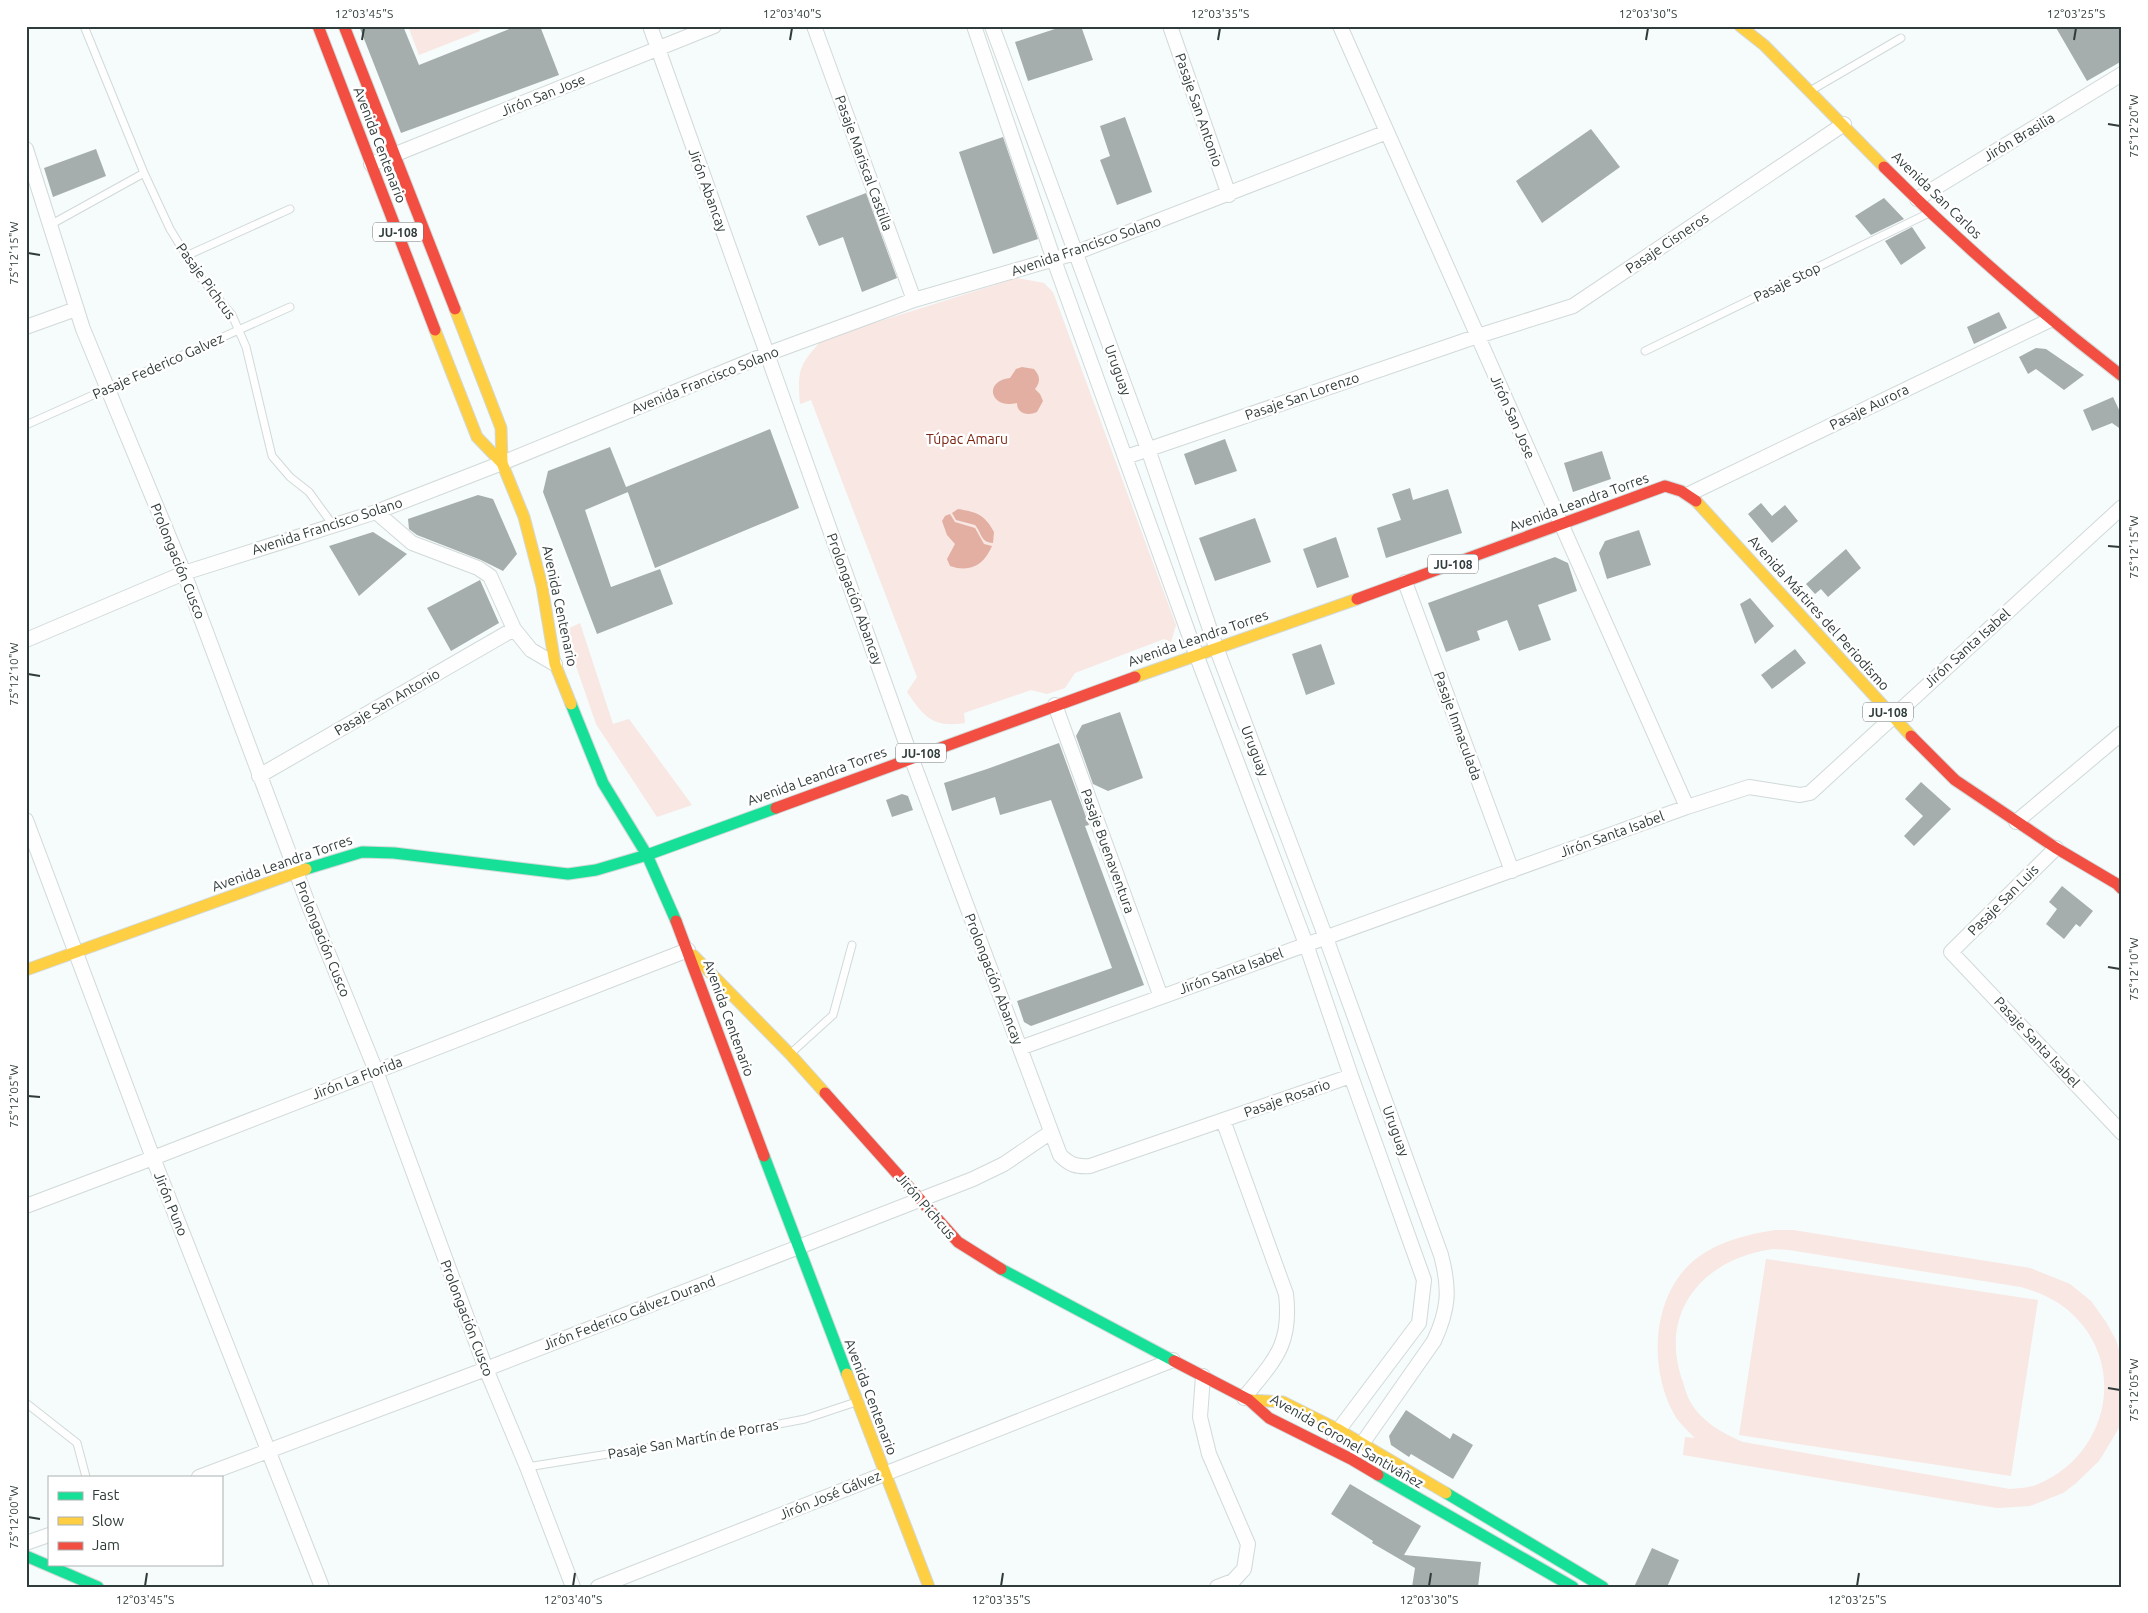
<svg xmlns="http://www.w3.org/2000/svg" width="2148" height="1613" viewBox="0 0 2148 1613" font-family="Ubuntu,sans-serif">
<rect width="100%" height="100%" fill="#f6fbfb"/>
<path fill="#f8e7e2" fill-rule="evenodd" d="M408,26H478L480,31L419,55Z
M1017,278L1044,283L1053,292L1176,625L1171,642L1164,639L1075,673L1065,688L1047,694L1031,690L964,713L965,723C933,728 924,717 907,692L917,677L811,400L800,404C797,369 800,364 823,339Z
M580,623L613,724L629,719L692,805L657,817L596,724L564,631Z
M1775,1230H1793L2030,1268L2070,1284L2091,1301L2106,1322L2116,1340L2122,1360V1416L2120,1426L2110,1443L2099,1461L2075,1484L2063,1493L2030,1506L1997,1508L1683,1455L1685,1437L1695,1438C1687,1430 1678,1422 1673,1412C1649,1367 1652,1299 1691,1263C1715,1242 1745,1235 1775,1230ZM1773,1249L1789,1250L2021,1287C2038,1292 2055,1299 2069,1311C2129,1363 2109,1456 2036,1485C2028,1488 2018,1488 2010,1489L1743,1442C1724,1434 1702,1422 1691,1403C1687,1397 1685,1389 1683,1382C1657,1312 1704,1258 1773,1249Z
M1766,1259L2038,1300L2011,1476L1739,1435Z"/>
<path fill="#e2afa2" d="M1022,367L1034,369C1040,376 1041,381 1035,389L1040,394L1043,401L1037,412C1028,416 1017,414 1017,403C990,410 983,381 1010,378L1016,369Z
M958,509C977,512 985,515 994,532L993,543C980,542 982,533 975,525L956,520L952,513Z
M950,514L955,522L975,528L984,544L992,546C984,565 970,573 950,566L947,559L955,544L947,535L942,521L945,516Z"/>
<path fill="#a6adad" d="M359,26H403L419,65L517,26H540L559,75L401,133Z
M1064,26H1081L1093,60L1028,81L1015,42Z
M2055,26H2122V61L2087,81Z
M1125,117L1152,192L1117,205L1100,160L1110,156L1100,126Z
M1591,129L1620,167L1542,223L1516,181Z
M1003,137L1038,239L993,254L959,152Z
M96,149L106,176L53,197L44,168Z
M866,193L897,278L862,292L843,237L819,246L806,216Z
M1884,198L1904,219L1871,235L1855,216Z
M1912,227L1926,248L1901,265L1885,241Z
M1999,312L2007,328L1974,344L1967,327Z
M2036,348L2046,349L2084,375L2064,390L2036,369L2028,374L2019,357Z
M2113,397L2122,416V430L2112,423L2092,431L2083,410Z
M770,429L799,508L655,568L626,487Z
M1225,439L1237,471L1195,485L1184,454Z
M610,447L628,492L585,510L611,587L660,569L673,604L597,634L543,492L548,471Z
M1602,451L1611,479L1573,492L1564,463Z
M1410,488L1413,500L1448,489L1462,533L1386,558L1377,528L1401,520L1392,494Z
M478,495L493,499L517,554L503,571L481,560L417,535L409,529L408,519Z
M1761,503L1772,516L1785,505L1798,521L1772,543L1748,514Z
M1255,518L1271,562L1215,581L1199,538Z
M1639,530L1651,565L1607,579L1599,553L1605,541Z
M373,532L407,554L359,596L329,546Z
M1336,537L1349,577L1317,588L1303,549Z
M1846,549L1861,568L1828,597L1821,589L1815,594L1806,584Z
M1555,557L1568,563L1577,591L1538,605L1551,640L1519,651L1507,620L1477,631L1480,640L1446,652L1428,603Z
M480,580L499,623L451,651L427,608Z
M1750,598L1774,626L1755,644L1740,604Z
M1321,644L1335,684L1306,695L1292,654Z
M1795,649L1806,663L1772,689L1761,675Z
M1120,712L1143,778L1108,791L1093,784L1076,736L1082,725Z
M1059,743L1089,825L1085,826L1144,985L1031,1026L1024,1022L1017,1001L1112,968L1051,800L1000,815L995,797L952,811L944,783L987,769Z
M1921,782L1951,809L1914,846L1904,836L1923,816L1905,799Z
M902,794L908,796L913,810L892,817L886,800Z
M2062,886L2093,911L2080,927L2076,924L2064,939L2046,924L2057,909L2049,902Z
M1406,1410L1450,1439L1453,1433L1473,1445L1453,1479L1411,1454L1409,1457L1391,1445L1389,1436Z
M1350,1484L1421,1526L1404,1555L1481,1562L1478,1587H1412L1415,1568L1372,1543L1373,1541L1331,1514Z
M1652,1548L1679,1560L1667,1587H1634Z"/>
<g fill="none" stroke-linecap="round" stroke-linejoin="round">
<defs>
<path id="lane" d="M84,26L144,173L170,229L197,273L232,315L246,347L272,456L290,477L309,492L333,525
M1810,91L1901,38
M50,225L144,173
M186,256L290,209
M1645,351L1927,214
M26,425L290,307
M790,1054L833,1015L852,945
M26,1403L77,1443L86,1477
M527,1467L696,1440L805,1419L856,1402"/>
<path id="street" d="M650,26L911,757L1060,1155C1070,1165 1076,1167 1090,1166L1223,1120L1286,1294C1292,1346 1274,1360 1244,1398
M814,26L914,300
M974,26L1054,260L1196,654L1306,944L1351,1076L1424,1280L1419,1323L1334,1436
M992,26L1148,449L1216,647L1326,938L1441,1255C1450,1289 1449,1309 1434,1341L1357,1451
M1170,26L1229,195
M1340,26L1687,807
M26,149L83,329L184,573L307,901L376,1071L486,1369L527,1467L573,1587
M371,164L714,26
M1917,199L2122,74
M26,327L76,309
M1126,457L1478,336L1573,306L1844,124
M1689,494L2050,320
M376,512L412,543L478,568L490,576L514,629L531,650L555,664
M1405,582L1512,871
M26,640L184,573L376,512L502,463L767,354L914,300L1075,253L1387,132
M1055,705L1161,997
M259,776L514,629
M26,820L153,1158L322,1587
M2016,822L2122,733
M2056,848L1951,952L2122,1133
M1020,1048L1687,807L1749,787L1800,795L1810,793L2122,507
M1223,1120L1351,1076
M26,1206L153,1158L688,950
M1203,1376L1200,1417L1209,1454L1248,1544L1244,1569L1233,1581L1217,1587
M199,1477L486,1369L973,1179L1004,1164L1051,1132
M26,1543L49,1535
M598,1587L1173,1360"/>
<path id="fast" d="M571,704L603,783L647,855L776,808
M306,869L362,852L394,853L568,874L596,870L647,855L676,921
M764,1156L847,1374
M1001,1269L1174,1361
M1378,1475L1573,1587
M1446,1493L1603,1587
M26,1556L98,1587"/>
<path id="slow" d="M1740,26L1764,45L1884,167
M455,309L501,428L502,463L524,517L542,586L555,664L571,704
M435,330L477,437L502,463
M1696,501L1911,736
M1135,677L1357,599
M693,955L790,1054L825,1093
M26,970L306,869
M847,1374L929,1587
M1249,1400L1283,1402L1339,1430L1446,1493"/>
<path id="jam" d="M318,26L435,330
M344,26L455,309
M1884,167C1959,242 2038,311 2122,376
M1357,599L1665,486L1681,491L1696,501
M1911,736L1955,780L2056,848L2117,884L2122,889
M776,808L1135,677
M676,921L764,1156
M825,1093L958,1242L1001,1269
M1174,1361L1249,1400L1269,1418L1351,1459L1378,1475"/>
</defs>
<use href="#lane" stroke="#d1d9d9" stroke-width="9"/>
<use href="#street" stroke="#d1d9d9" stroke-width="16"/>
<use href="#fast" stroke="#d1d9d9" stroke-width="13"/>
<use href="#slow" stroke="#d1d9d9" stroke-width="13"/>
<use href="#jam" stroke="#d1d9d9" stroke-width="13"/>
<use href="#lane" stroke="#fefefe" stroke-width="7"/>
<use href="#street" stroke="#fefefe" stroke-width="14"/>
<use href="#fast" stroke="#16e098" stroke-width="11"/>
<use href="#slow" stroke="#ffcf43" stroke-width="11"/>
<use href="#jam" stroke="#f24e42" stroke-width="11"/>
</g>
<path fill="none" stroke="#303b3b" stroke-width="2" d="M362,40L364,28M790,40L792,28M1218,40L1220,28M1646,40L1648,28M2074,40L2076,28M2108,124L2120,126M28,253L40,255M2108,546L2120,547M28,674L40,676M2108,967L2120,969M28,1096L40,1097M2108,1388L2120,1390M28,1517L40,1519M145,1586L147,1573M573,1586L575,1573M1001,1586L1003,1573M1429,1586L1431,1573M1857,1586L1859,1573"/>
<g text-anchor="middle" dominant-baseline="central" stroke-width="5" stroke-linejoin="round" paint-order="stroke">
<g fill="#fff" stroke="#6e7676" stroke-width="1">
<rect x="373" y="222.5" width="50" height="19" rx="4"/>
<rect x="1428" y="554.5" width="50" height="19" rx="4"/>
<rect x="1863" y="702.5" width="50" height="19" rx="4"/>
<rect x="896" y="743.5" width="50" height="19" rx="4"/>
</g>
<g font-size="12" font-weight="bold" fill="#303b3b">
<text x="398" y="232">JU-108</text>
<text x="1453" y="564">JU-108</text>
<text x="1888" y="712">JU-108</text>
<text x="921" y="753">JU-108</text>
</g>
<g font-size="14" fill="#303b3b" stroke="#fff">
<text transform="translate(543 95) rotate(-22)">Jirón San Jose</text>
<text transform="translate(1199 110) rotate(71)">Pasaje San Antonio</text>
<text transform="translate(2019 137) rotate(-31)">Jirón Brasilia</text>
<text transform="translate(380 145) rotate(69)">Avenida Centenario</text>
<text transform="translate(864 163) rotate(70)">Pasaje Mariscal Castilla</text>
<text transform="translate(708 190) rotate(70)">Jirón Abancay</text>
<text transform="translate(1937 195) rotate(44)">Avenida San Carlos</text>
<text transform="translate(1667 243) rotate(-34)">Pasaje Cisneros</text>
<text transform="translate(1086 246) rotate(-19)">Avenida Francisco Solano</text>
<text transform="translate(206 281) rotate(54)">Pasaje Pichcus</text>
<text transform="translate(1787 282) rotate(-26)">Pasaje Stop</text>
<text transform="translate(158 366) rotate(-24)">Pasaje Federico Galvez</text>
<text transform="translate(1118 370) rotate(70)">Uruguay</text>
<text transform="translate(705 380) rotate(-22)">Avenida Francisco Solano</text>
<text transform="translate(1302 396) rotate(-19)">Pasaje San Lorenzo</text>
<text transform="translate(1869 407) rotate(-26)">Pasaje Aurora</text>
<text transform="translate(1513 417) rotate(66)">Jirón San Jose</text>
<text transform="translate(1579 502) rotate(-20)">Avenida Leandra Torres</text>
<text transform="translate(327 526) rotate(-18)">Avenida Francisco Solano</text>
<text transform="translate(178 561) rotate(68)">Prolongación Cusco</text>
<text transform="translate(855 599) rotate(70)">Prolongación Abancay</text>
<text transform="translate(560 606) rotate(78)">Avenida Centenario</text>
<text transform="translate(1819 613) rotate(48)">Avenida Mártires del Periodismo</text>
<text transform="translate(1198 638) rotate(-19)">Avenida Leandra Torres</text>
<text transform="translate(1967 648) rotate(-42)">Jirón Santa Isabel</text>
<text transform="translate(387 702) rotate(-30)">Pasaje San Antonio</text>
<text transform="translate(1458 726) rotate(70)">Pasaje Inmaculada</text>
<text transform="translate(1255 751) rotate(69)">Uruguay</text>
<text transform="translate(817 776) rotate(-20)">Avenida Leandra Torres</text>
<text transform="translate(1612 834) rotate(-20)">Jirón Santa Isabel</text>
<text transform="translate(1108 851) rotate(70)">Pasaje Buenaventura</text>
<text transform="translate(282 863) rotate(-19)">Avenida Leandra Torres</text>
<text transform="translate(2003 900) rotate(-45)">Pasaje San Luis</text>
<text transform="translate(323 939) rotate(68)">Prolongación Cusco</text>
<text transform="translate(1231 971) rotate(-20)">Jirón Santa Isabel</text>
<text transform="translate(994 979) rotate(69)">Prolongación Abancay</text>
<text transform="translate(729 1018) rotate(70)">Avenida Centenario</text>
<text transform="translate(2037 1042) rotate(47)">Pasaje Santa Isabel</text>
<text transform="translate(357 1078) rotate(-21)">Jirón La Florida</text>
<text transform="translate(1287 1098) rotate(-19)">Pasaje Rosario</text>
<text transform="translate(1396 1131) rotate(70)">Uruguay</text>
<text transform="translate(171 1204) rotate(68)">Jirón Puno</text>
<text transform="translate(926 1206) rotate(49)">Jirón Pichcus</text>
<text transform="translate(629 1313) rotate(-21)">Jirón Federico Gálvez Durand</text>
<text transform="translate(467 1318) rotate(69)">Prolongación Cusco</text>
<text transform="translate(871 1397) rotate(69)">Avenida Centenario</text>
<text transform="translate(693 1439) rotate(-10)">Pasaje San Martín de Porras</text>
<text transform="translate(1347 1441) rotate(30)">Avenida Coronel Santiváñez</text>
<text transform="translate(830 1495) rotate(-22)">Jirón José Gálvez</text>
</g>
<g font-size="14" fill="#7c2310" stroke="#fff">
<text x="967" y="439">Túpac Amaru</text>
</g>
</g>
<rect width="2148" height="1613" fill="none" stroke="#ffffff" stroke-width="55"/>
<rect x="48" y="1476" width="175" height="90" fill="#ffffff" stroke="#acb1b1"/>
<rect x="58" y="1492" width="25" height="8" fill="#16e098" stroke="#acb1b1"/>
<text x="92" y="1500" font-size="15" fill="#303b3b">Fast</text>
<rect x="58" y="1517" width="25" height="8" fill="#ffcf43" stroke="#acb1b1"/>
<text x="92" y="1526" font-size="15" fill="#303b3b">Slow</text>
<rect x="58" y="1542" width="25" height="8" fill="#f24e42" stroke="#acb1b1"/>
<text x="92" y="1550" font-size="15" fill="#303b3b">Jam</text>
<rect x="28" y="28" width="2092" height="1558" fill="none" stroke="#303b3b" stroke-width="2"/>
<g font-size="12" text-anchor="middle" fill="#303b3b">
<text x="364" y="18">12°03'45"S</text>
<text x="792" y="18">12°03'40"S</text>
<text x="1220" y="18">12°03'35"S</text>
<text x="1648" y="18">12°03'30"S</text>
<text x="2076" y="18">12°03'25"S</text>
<text transform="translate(2134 126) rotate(-90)" y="4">75°12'20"W</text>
<text transform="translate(14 253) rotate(-90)" y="4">75°12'15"W</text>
<text transform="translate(2134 547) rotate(-90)" y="4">75°12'15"W</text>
<text transform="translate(14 674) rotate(-90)" y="4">75°12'10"W</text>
<text transform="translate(2134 969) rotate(-90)" y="4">75°12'10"W</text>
<text transform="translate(14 1096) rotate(-90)" y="4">75°12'05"W</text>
<text transform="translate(2134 1390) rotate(-90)" y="4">75°12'05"W</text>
<text transform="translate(14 1517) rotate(-90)" y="4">75°12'00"W</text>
<text x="145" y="1604">12°03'45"S</text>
<text x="573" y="1604">12°03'40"S</text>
<text x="1001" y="1604">12°03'35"S</text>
<text x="1429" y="1604">12°03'30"S</text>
<text x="1857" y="1604">12°03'25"S</text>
</g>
</svg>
